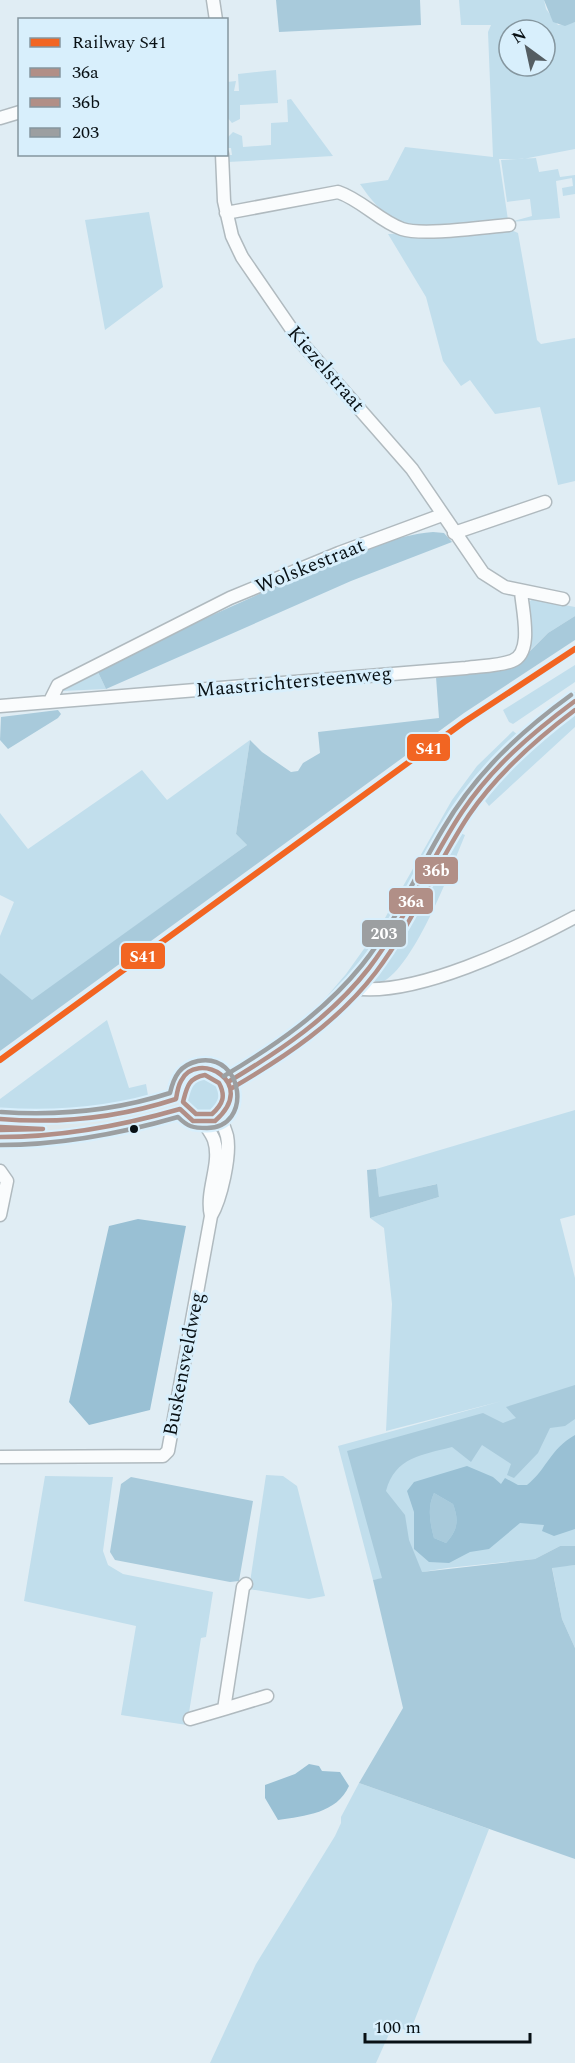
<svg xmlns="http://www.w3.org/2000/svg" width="575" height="2063" viewBox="0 0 575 2063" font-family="Spectral,serif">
<rect width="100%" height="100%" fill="#e0edf4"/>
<path fill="#c1deec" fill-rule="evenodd" d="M459,0H544L546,9L558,25L575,22V149L523,159H499L508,220L413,226C388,220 374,205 360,184L388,180L405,147L493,157L488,32L491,25H461ZM509,30H545V66H509Z
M276,70L278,103L240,105V119L232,123L227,117V82L236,81L234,91H239L238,74Z
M291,99L333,156L228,162L227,155H232L231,148H227V138L233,132L242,136L243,147L271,145V123L288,122L287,100Z
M536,158L539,172L558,169L560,177L575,175V194L563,196L562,188L573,186L572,178L556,181L560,218L510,222L532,216L530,199L507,202L501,160Z
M149,212L163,287L105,330L85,220Z
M509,229L518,233L537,340L541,344L575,338V481L558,485L540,407L495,414L470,380L461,386L443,361L426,297L388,234L509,231Z
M533,599L575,607V616L548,633L524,656L527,603Z
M575,665V682L513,724L509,722L503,710Z
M97,670L106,689L62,691L63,688Z
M575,712V727L489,806L482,797C510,764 538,735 575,712Z
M513,731L518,735L464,798L367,961L339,994L299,1030L295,1026L323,1001L346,974L381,925L452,800L477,766Z
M250,740L236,834L247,845L32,1001L0,973V936L14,902L0,895V813L28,849L142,770L167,800Z
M460,833L465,835C451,869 412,974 378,984L372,978L374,973L406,925L441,859L451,853Z
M107,1020L129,1088L146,1084L149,1101L75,1115L0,1114V1099Z
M186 1095a18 18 0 1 1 36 0a18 18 0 1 1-36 0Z
M575,1110V1215L560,1219L575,1278V1546H560L535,1559L447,1568L373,1580L338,1446L502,1401L386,1431L392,1304L384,1228L370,1218L439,1197L436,1184L379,1198L376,1169Z
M266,1475L283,1476L297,1486L325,1596L309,1599L249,1589Z
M45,1476L113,1477L103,1551L108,1565L123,1574L213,1592L206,1637L201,1638L187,1725L121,1715L136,1626L24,1601Z
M575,1565V1648L562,1619L552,1567Z
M359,1783L489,1829L410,2032L393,2025L376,2063H210L256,1964L335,1836L341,1823V1817Z"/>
<path fill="#a8cadb" d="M276,0H420L421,25L279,32Z
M544,0H575V22L565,26L553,22Z
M433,532L444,533L452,542L351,581L106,689L97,670C171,634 244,599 321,568C357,553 394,535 433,532Z
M575,616V640L464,713L0,1051V973L32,1000L247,845L236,834L250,740L262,752L291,772L298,771L303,763L320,753L318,732L439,718L436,677L493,671L518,663L548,633Z
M58,710L61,714L58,718L8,749L0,740L1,717Z
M376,1169L379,1197L437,1184L439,1197L370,1218L367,1170Z
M575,1385V1419L565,1426L550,1428L538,1453L514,1478L507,1475L511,1464L482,1445L471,1462L452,1447C422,1455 395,1457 386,1491L405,1515L409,1540L422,1572L535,1559L560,1546H575V1565L552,1568L562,1619L575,1648V1859L359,1783L403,1708L373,1580L382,1578L347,1451L483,1413L503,1423L516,1418L506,1407Z
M131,1477L253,1501L239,1581L230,1582L115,1560L110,1552L121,1484Z
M434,1493L453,1504C459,1520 458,1530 446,1543L434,1538C430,1523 427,1508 434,1493Z"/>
<path fill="#99c0d4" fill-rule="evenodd" d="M138,1219L186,1226L150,1410L89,1425L69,1402L109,1226Z
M575,1435V1529L554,1536L542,1531L544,1525L520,1523L489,1549L470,1552L449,1563L429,1562L414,1549V1512L407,1491L414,1482L467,1466L493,1477L501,1484L505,1478L518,1485H527C547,1469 550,1449 575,1435ZM434,1493L453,1504C459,1520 458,1530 446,1543L434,1538C430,1523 427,1508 434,1493Z
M309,1764L319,1766L322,1771L340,1772L349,1786C337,1813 305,1816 278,1820L265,1798V1785L295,1774Z"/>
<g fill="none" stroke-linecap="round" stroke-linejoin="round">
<defs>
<path id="minor" d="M213,0L216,20
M0,118L20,112
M222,154L224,201L232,236L242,257L299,340L412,469L483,573L505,587L563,599
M226,213L338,192C362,200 379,221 402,229C423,236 484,227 509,225
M454,533L545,502
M50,701L58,685L230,598L339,553L442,515
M0,706L466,668C481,666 498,666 512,661C534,653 522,609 521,591
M353,988C414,998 521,946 575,917
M0,1171L7,1181L0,1215
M211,1216C221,1199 231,1155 227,1136C225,1129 222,1123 221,1117
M0,1457L163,1456L168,1451L211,1216C205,1190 222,1164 214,1140C212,1134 207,1128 204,1123
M246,1584L243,1587L224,1709L267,1696
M190,1719L224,1709"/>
<path id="major" d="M176 1095a28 28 0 1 1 56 0a28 28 0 1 1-56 0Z
M228,1082C282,1051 330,1018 369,968C406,920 428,863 462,812C491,768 532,732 575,701
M0,1119C61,1125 119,1119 176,1099
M0,1137C63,1139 120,1127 180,1109"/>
</defs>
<use href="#minor" stroke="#b0babf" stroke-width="15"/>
<use href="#major" stroke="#c2c9cc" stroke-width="18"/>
<use href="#minor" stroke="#fafcfd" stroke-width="12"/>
<use href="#major" stroke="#dfe9ed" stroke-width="15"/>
<defs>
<path id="bus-1" d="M228,1082C280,1051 331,1017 369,968C406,920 428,863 462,812C492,767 532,733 575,701
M0,1119C61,1124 118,1118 176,1099C177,1093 178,1086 181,1081C196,1049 260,1082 215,1121H193L180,1109C121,1126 62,1137 0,1137"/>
<path id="bus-2" d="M205,1075L219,1083C226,1096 223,1104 212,1114H196L183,1102C187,1087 188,1078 205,1075Z
M232,1088C285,1057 338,1022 376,972C413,923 435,866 469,815C497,774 535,740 575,710
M0,1127L43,1129L0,1130"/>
<path id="bus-3" d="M224,1076C276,1045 324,1012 362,965C395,924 416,874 443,829C475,774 520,732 571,695
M0,1145C61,1145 119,1134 178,1117C188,1127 193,1128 207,1128C253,1128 244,1052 198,1061C180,1065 174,1076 170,1093C114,1111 59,1116 1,1112"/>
</defs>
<use href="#bus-1" stroke="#d8effc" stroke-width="9"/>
<use href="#bus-2" stroke="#d8effc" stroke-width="9"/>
<use href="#bus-3" stroke="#d8effc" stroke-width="9"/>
<use href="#bus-1" stroke="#b18f87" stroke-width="4.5"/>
<use href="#bus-2" stroke="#b18f87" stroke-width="4.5"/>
<use href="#bus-3" stroke="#9c9fa1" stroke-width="4.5"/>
<defs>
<path id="rail-1" d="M0,1060L464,722L575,649"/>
</defs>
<use href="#rail-1" stroke="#d8effc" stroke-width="10"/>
<use href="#rail-1" stroke="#f26522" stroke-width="6"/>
</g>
<circle fill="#081014" stroke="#d8effc" stroke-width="2" cx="134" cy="1129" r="5"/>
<g text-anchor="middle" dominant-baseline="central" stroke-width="6" stroke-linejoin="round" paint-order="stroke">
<g font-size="20" fill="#081014" stroke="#d8effc">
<text transform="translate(326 369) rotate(49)">Kiezelstraat</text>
<text transform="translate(310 566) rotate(-22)">Wolskestraat</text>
<text transform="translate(294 682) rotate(-5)">Maastrichtersteenweg</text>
<text transform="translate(184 1364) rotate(-79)">Buskensveldweg</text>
</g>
</g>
<g stroke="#d8effc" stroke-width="2">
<rect x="406" y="733" width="45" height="29" rx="6" fill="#f26522"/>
<rect x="414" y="856" width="45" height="29" rx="6" fill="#b18f87"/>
<rect x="388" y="887" width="46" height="28" rx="6" fill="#b18f87"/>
<rect x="361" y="919" width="46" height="29" rx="6" fill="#9c9fa1"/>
<rect x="120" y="942" width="46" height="28" rx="6" fill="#f26522"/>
</g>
<g font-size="16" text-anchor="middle" font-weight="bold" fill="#fff">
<text x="429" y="754">S41</text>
<text x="436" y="876">36b</text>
<text x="411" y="907">36a</text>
<text x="384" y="939">203</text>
<text x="143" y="962">S41</text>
</g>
<rect x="18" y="18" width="210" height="138" fill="#d8effc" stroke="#85969f" stroke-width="1.5"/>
<rect x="30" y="38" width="30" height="9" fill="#f26522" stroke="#85969f" stroke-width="1.5"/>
<text x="72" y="48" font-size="18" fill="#081014">Railway S41</text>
<rect x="30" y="68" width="30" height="9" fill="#b18f87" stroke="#85969f" stroke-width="1.5"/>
<text x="72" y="78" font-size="18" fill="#081014">36a</text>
<rect x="30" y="98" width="30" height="9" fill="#b18f87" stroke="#85969f" stroke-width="1.5"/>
<text x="72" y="108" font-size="18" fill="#081014">36b</text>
<rect x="30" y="128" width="30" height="9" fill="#9c9fa1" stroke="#85969f" stroke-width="1.5"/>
<text x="72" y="138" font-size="18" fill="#081014">203</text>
<g transform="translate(527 48) rotate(327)"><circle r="28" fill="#d8effc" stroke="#85969f" stroke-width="1.5"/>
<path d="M0-4.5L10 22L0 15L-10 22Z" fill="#545d62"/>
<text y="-9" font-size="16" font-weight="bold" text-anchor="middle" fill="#081014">N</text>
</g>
<path d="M365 2033v9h165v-9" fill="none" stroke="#081014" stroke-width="3"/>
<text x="374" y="2033" font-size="18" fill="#081014" stroke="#d8effc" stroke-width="4.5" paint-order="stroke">100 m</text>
</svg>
